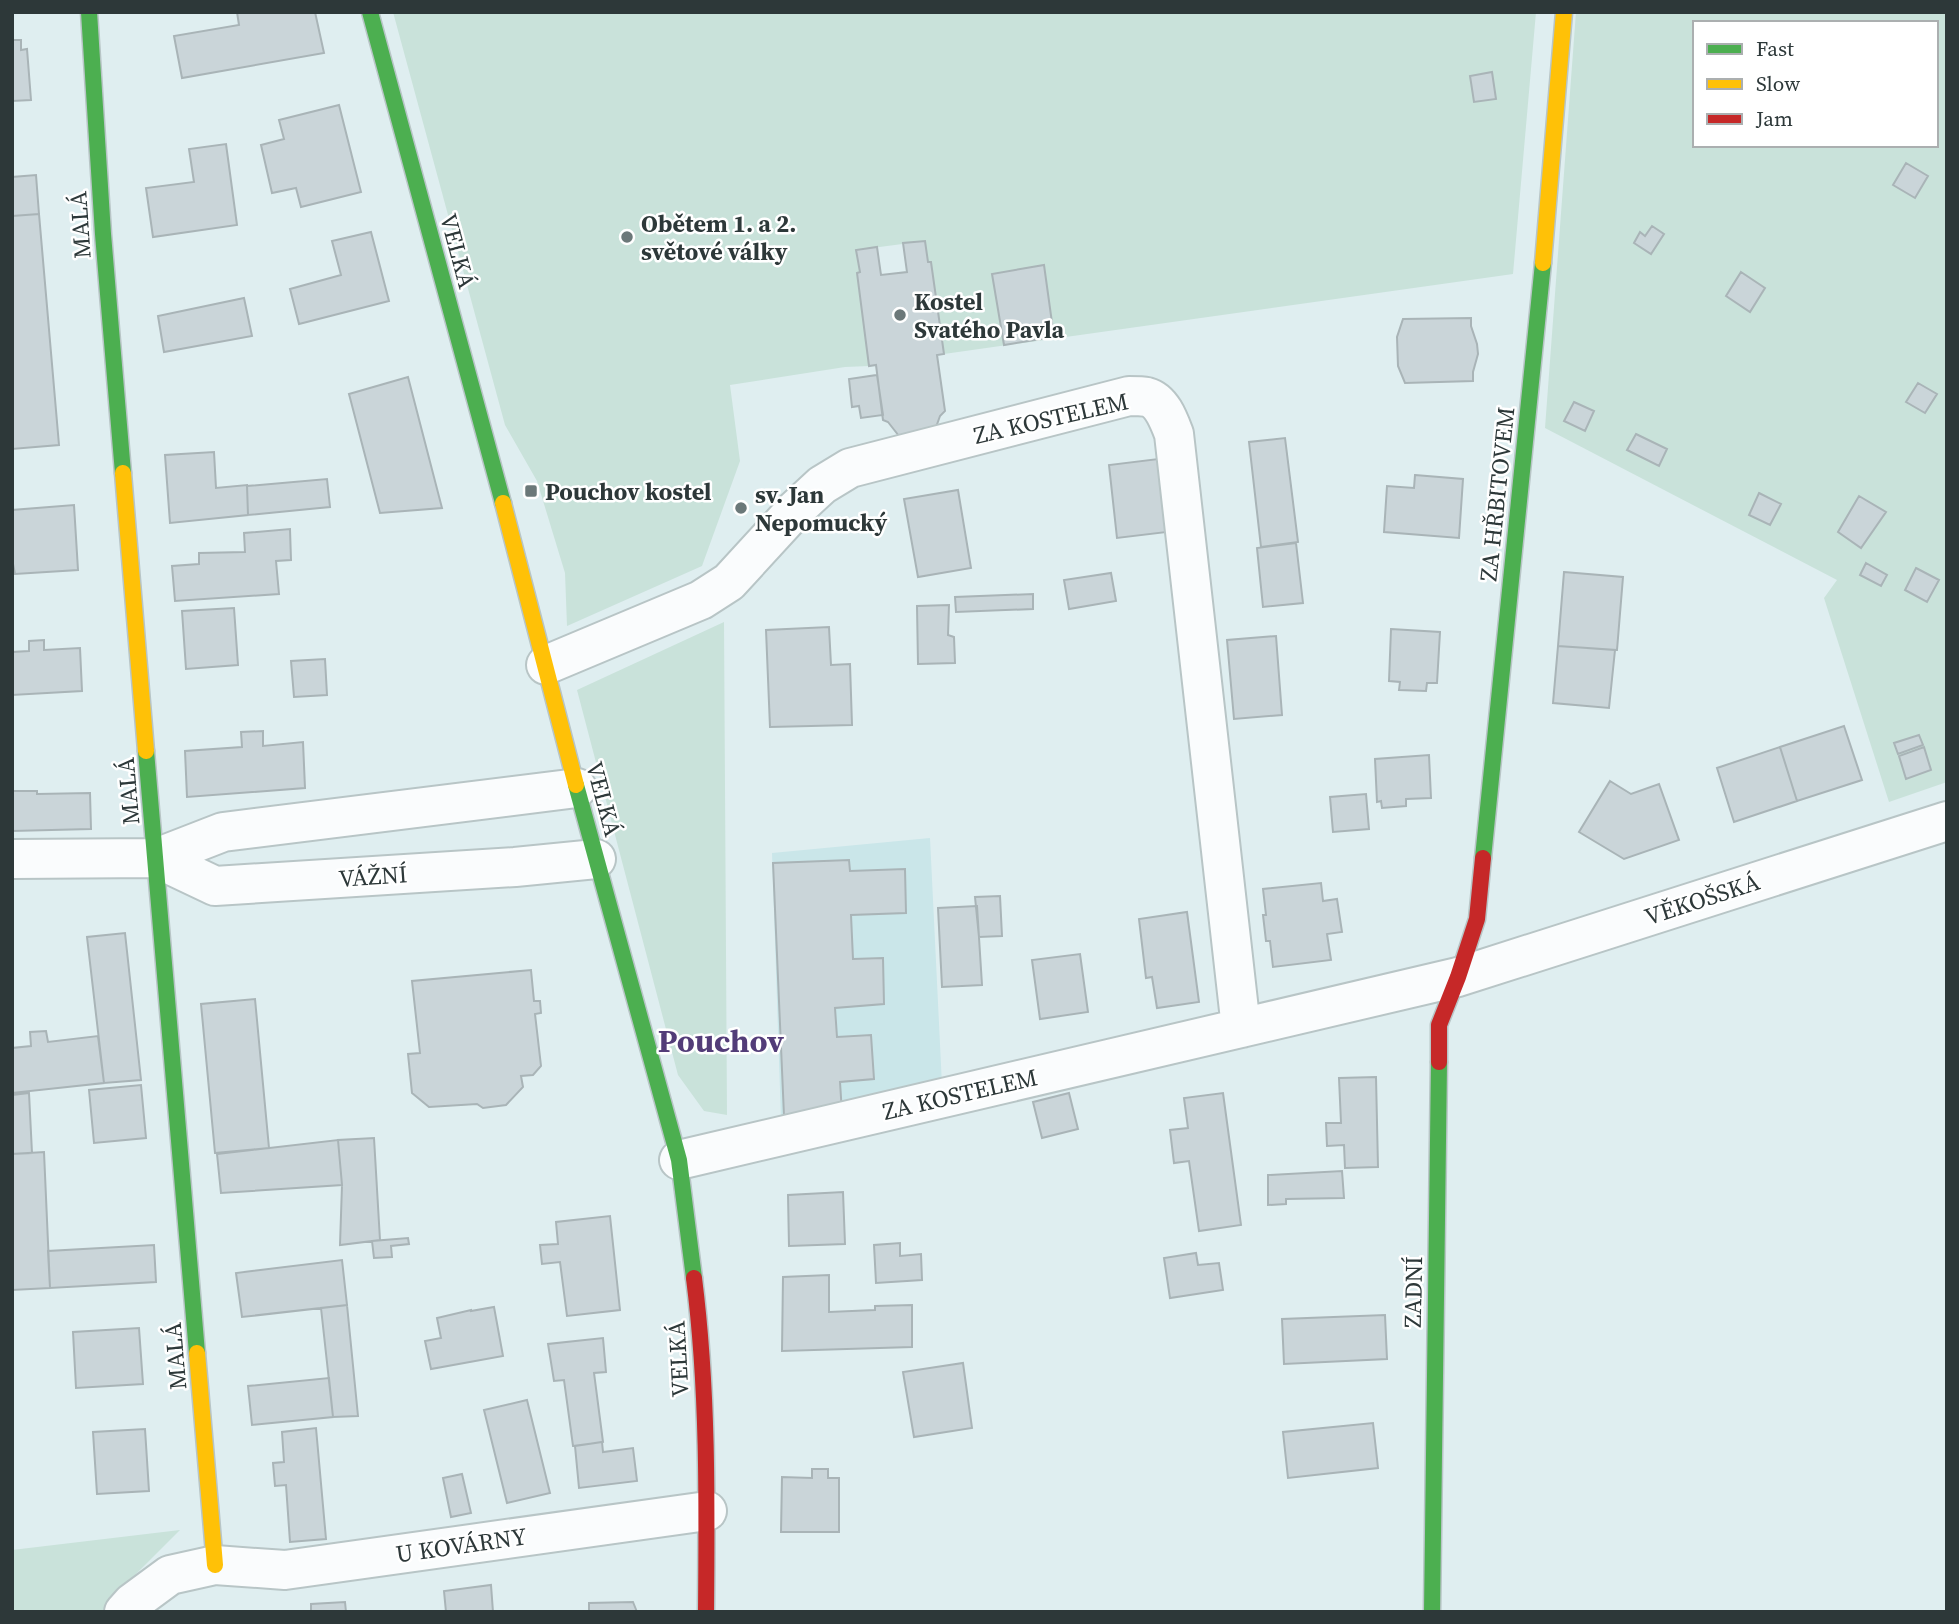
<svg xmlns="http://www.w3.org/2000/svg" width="1959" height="1624" viewBox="0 0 1959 1624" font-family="'Source Serif 4',serif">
<rect width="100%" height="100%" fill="#dfeef0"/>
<path fill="#cae6e9" d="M930,838L942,1085L781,1120L772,853Z"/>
<path fill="#c9e2da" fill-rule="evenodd" d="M393,12H1536L1513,274L944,354L931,263L928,262L925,241L857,250L860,272L857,273L869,366L845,367L730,385L740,461L702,566L567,626L565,573L537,481L505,425Z
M1576,12H1947V782L1889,802L1824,598L1837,580L1545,428ZM1695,23H1936V145H1695Z
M724,622L727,1115L704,1111L678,1075L577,690Z
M180,1530L118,1592L102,1612H12V1550Z"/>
<path fill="#cad5d9" stroke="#a9b4b7" stroke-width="2" d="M237,12H315L324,53L182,78L174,36L239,25Z
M12,40H21V50L27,49L31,100L12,101Z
M1492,72L1496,99L1474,102L1470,76Z
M339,105L361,192L301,207L296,188L272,193L261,145L284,139L279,120Z
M226,144L237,225L153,237L146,188L194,182L189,149Z
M1906,163L1928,176L1915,198L1893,185Z
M36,175L39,214L12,216V177Z
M39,214L59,445L12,449V216Z
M1652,226L1664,234L1651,254L1634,243L1640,232L1645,236Z
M371,232L389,301L299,324L290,289L341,275L332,241Z
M925,241L928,262H931L944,354L937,355L945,411L940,416L935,430L899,436L888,422L883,420L876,365L869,366L857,273L860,272L856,250L877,247L881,275L907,272L903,243Z
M1044,265L1054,337L1004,345L992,274Z
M1741,272L1765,288L1750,312L1726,296Z
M244,298L252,336L164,352L158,316Z
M1471,318V326L1477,344L1478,354L1473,372V381L1405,383L1398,366L1397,337L1403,319Z
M877,375L883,415L861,418L859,406L852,407L849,379Z
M408,377L442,508L380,513L349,394Z
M1918,383L1937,394L1925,413L1906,402Z
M1574,402L1594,411L1585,431L1564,421Z
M1636,434L1667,449L1659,466L1627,450Z
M1285,438L1298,542L1261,547L1249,442Z
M214,452L216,488L247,485L248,515L170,523L165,455Z
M1158,459L1167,532L1117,538L1109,465Z
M1415,475L1463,479L1459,538L1384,532L1387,486L1414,488Z
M327,479L330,507L248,515L247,486Z
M958,490L971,568L918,577L904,499Z
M1759,493L1781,504L1770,525L1749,515Z
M1859,496L1886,512L1861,548L1838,532Z
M74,505L78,570L15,574L12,559V510Z
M290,529L291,560L276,561L279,594L175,601L172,566L199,564V553L245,552L244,533Z
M1296,543L1303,603L1263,607L1257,548Z
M1866,563L1887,575L1881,586L1860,575Z
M1916,568L1939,580L1927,602L1905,590Z
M1564,572L1623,577L1617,650L1558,646Z
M1111,573L1116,601L1069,609L1064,580Z
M1033,594V609L956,612L955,597Z
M949,605L948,635L954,637L955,663L918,664L917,606Z
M234,608L238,665L186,669L182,611Z
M829,627L831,665L850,664L852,725L770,727L766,630Z
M1391,629L1440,632L1437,683H1427L1426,691L1399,690L1400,682L1389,681Z
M1276,636L1282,715L1234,719L1227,640Z
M44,640V650L80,648L82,691L12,695V652L29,651V641Z
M1558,646L1615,650L1609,708L1553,703Z
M325,659L327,695L294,697L291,661Z
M1844,726L1862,780L1797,801L1780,747Z
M263,731V746L303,742L305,788L187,797L185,751L242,747L241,732Z
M1919,735L1923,745L1898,754L1894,743Z
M1780,747L1797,801L1734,822L1717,768Z
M1924,747L1931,770L1906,779L1899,756Z
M1429,755L1431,798L1406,799V806L1382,808L1381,801L1377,802L1375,759Z
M1610,781L1631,794L1659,784L1679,840L1624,859L1579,832Z
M12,791H37V794L90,793L91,829L12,831Z
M1366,794L1369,829L1333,832L1330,797Z
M849,860L850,871L905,869L906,913L851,915L853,959L883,958L884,1004L835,1008L837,1037L871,1035L874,1079L840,1082L842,1113L784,1116L773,863Z
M1321,883L1323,901L1337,899L1342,932L1327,934L1331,960L1273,967L1270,941H1266L1263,915H1266L1263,889Z
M1000,896L1002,936L979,937L975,897Z
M977,906L982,985L942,987L938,908Z
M1187,912L1199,1002L1157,1008L1152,977L1146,978L1139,919Z
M125,933L141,1080L104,1083L87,937Z
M1080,954L1088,1012L1040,1019L1032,960Z
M531,970L534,1001H540L541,1013L535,1014L541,1066L533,1075L521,1076L523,1087L506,1105L483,1108L477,1104L429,1107L412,1093L408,1054L420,1053L412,981Z
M255,999L269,1148L215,1153L201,1004Z
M46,1031L48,1042L98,1036L104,1083L12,1093V1048L31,1046L30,1032Z
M1376,1077L1378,1167L1345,1168L1344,1145L1327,1146L1326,1123H1341L1339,1078Z
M141,1085L146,1138L94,1143L89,1090Z
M29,1093L32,1153L12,1154V1095Z
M1069,1093L1078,1129L1042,1138L1033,1102Z
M1223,1093L1241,1225L1199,1231L1189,1161L1174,1163L1170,1130L1188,1128L1184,1098Z
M374,1138L380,1240L340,1245L342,1185L338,1140Z
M338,1140L342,1185L221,1193L217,1154Z
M44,1152L50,1288L12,1290V1154Z
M1342,1171L1344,1198L1286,1199V1204L1268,1205V1175Z
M843,1192L845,1244L789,1246L788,1195Z
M610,1216L620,1310L567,1316L560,1262L542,1264L540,1245L558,1244L556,1222Z
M408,1238L409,1244L391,1246L392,1257L374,1258L372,1241Z
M900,1243V1256L921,1254L922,1280L876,1283L874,1245Z
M154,1245L156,1282L50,1288L48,1251Z
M1196,1253L1198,1265L1219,1263L1223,1290L1170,1298L1164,1258Z
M342,1260L347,1305L242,1317L236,1273Z
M829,1275V1312L875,1310V1306L912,1305V1347L782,1351L783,1277Z
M347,1305L358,1416L333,1417L321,1308Z
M494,1307L503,1356L431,1369L425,1341L441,1338L437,1318L471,1310V1311Z
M1385,1315L1387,1359L1284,1364L1282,1319Z
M139,1328L143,1384L76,1388L73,1332Z
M603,1338L606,1372L594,1373L603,1442L573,1446L564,1380L554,1381L548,1344Z
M963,1363L972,1428L914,1437L903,1372Z
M329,1378L333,1417L252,1425L248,1386Z
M527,1400L550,1493L507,1503L484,1410Z
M1373,1423L1378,1468L1288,1478L1283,1432Z
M316,1428L326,1539L290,1542L286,1485L275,1486L273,1463L284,1462L282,1432Z
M145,1429L149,1491L97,1494L93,1432Z
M602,1442L603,1452L633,1448L637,1481L579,1488L575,1446Z
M812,1469H828V1478H839V1532H781L782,1477L812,1478Z
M462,1474L471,1513L451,1517L443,1478Z
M491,1585L493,1612H446L444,1591Z
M345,1602L346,1612H311V1604Z
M633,1602L637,1612H589V1603Z"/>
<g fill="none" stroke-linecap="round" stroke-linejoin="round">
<defs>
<path id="street" d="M546,665L701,600L729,582L795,510L822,485L850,468L1129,396C1135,396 1142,396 1147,397C1162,401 1169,421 1174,434L1241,1028
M156,858L215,886L515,867L596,859
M12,859L156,858L223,832L577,788
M679,1160L1458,977L1947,821
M124,1612L132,1603L170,1575L215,1565L285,1570L707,1511"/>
<path id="fast" d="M89,12L103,234L123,473
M370,12L503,503
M146,751L197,1353
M576,785L679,1160L694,1278
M1483,858L1543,263
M1432,1612L1439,1062"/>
<path id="slow" d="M1543,263L1564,12
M123,473L146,751
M503,503L576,785
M197,1353L215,1565"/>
<path id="jam" d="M1439,1062V1025L1458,977L1477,919L1483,858
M694,1278C708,1388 707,1501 706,1612"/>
</defs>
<use href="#street" stroke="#b8c5c6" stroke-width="42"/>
<use href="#fast" stroke="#b8c5c6" stroke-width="19"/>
<use href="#slow" stroke="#b8c5c6" stroke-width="19"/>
<use href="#jam" stroke="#b8c5c6" stroke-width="19"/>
<use href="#street" stroke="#fafcfd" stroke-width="38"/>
<use href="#fast" stroke="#4caf50" stroke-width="16"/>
<use href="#slow" stroke="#ffc107" stroke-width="16"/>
<use href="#jam" stroke="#c62828" stroke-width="16"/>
</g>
<g fill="#6b7879" stroke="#fff" stroke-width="2.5">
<circle cx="627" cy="237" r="7"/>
<circle cx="900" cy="315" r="7"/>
<rect x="524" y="484" width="14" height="14" rx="3.5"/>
<circle cx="741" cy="508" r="7"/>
</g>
<g text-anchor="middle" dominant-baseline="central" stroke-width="5" stroke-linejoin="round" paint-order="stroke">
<g font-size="24" font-weight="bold" fill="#2d3839" stroke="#fff" text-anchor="start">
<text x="641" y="223">Obětem 1. a 2.<tspan x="641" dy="28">světové války</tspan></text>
<text x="914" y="301">Kostel<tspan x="914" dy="28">Svatého Pavla</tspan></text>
<text x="545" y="491">Pouchov kostel</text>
<text x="755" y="494">sv. Jan<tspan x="755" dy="28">Nepomucký</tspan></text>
</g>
<g font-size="24" fill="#2d3839" stroke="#fff">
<text transform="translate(80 225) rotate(-94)">MALÁ</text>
<text transform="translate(458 251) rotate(75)">VELKÁ</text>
<text transform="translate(1051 418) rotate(-13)">ZA KOSTELEM</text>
<text transform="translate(1497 494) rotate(-84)">ZA HŘBITOVEM</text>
<text transform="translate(128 791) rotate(-95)">MALÁ</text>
<text transform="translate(604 799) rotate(75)">VELKÁ</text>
<text transform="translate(373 876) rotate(-4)">VÁŽNÍ</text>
<text transform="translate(1702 899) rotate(-18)">VĚKOŠSKÁ</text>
<text transform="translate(960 1094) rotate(-13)">ZA KOSTELEM</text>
<text transform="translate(1413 1292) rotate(-89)">ZADNÍ</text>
<text transform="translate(175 1356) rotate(-95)">MALÁ</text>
<text transform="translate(678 1359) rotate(-93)">VELKÁ</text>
<text transform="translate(461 1545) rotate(-8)">U KOVÁRNY</text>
</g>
<g font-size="32" font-weight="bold" fill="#523c78" stroke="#fff">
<text x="721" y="1041">Pouchov</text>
</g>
</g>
<rect width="1959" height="1624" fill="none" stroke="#2d3839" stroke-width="28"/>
<rect x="1693" y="21" width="245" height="126" fill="#ffffff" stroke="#abafb0" stroke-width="2"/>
<rect x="1707" y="44" width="35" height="10" fill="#4caf50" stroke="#abafb0" stroke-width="2"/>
<text x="1756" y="56" font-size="21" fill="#2d3839">Fast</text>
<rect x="1707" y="79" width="35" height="10" fill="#ffc107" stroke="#abafb0" stroke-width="2"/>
<text x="1756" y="91" font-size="21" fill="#2d3839">Slow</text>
<rect x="1707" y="114" width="35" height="10" fill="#c62828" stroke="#abafb0" stroke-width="2"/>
<text x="1756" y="126" font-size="21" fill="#2d3839">Jam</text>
</svg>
